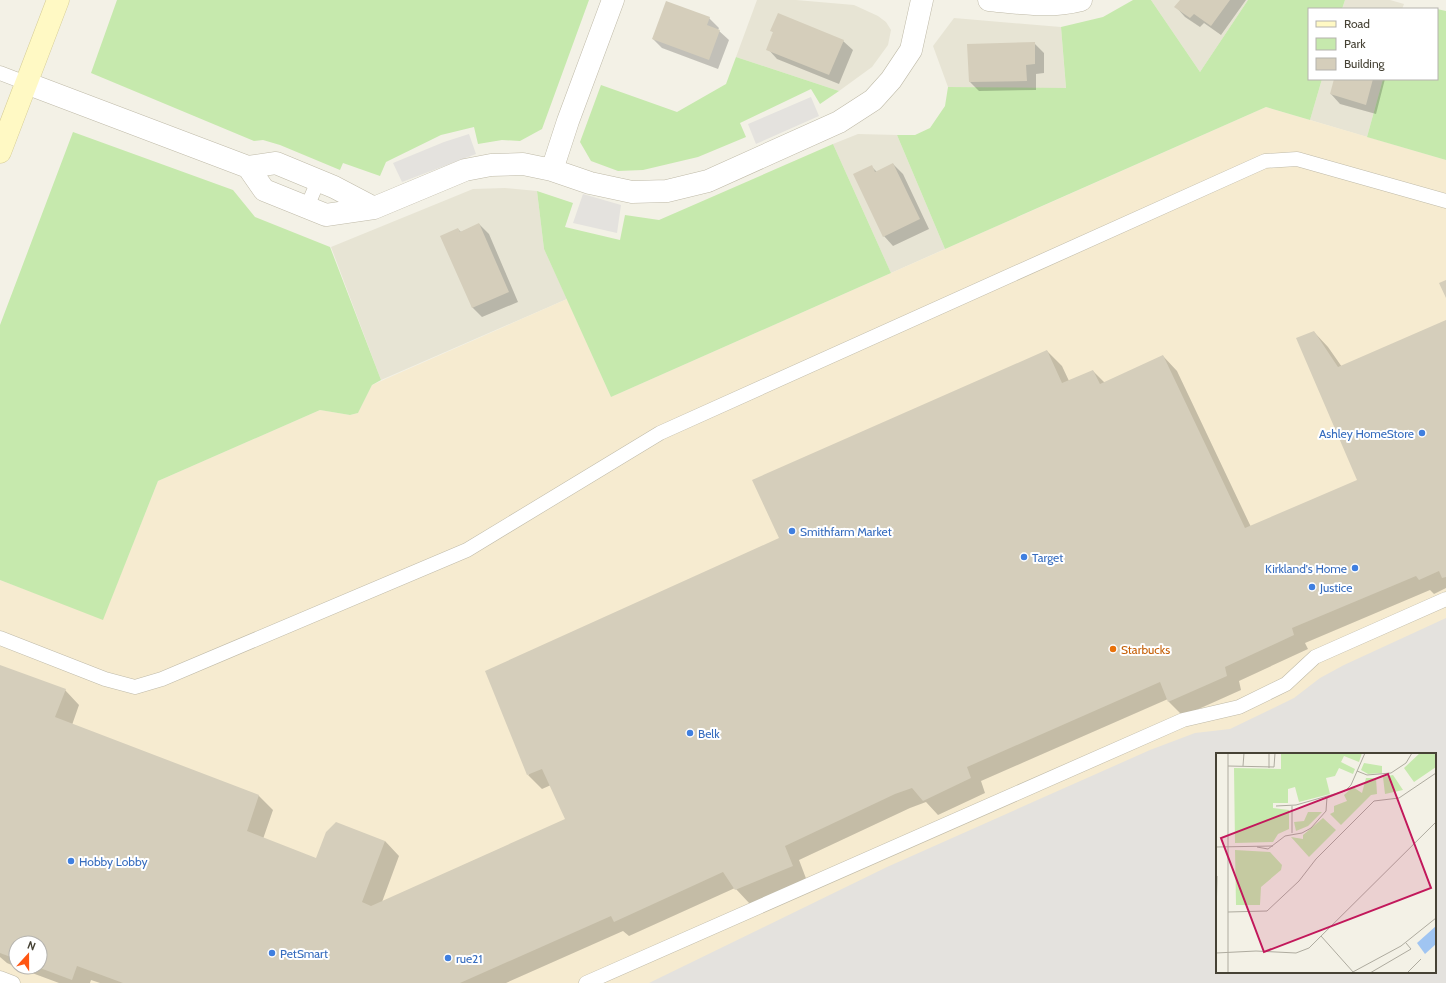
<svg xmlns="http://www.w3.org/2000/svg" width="1446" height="983" viewBox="0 0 1446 983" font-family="Cabin,sans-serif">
<rect width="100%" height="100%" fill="#f3f1e6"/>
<path fill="#e7e4d4" d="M757,0H796L854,5L878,16L886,22L891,30L888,45L872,67L839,91L736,57Z
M1151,0H1248L1200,72Z
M1345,0H1390L1404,4L1402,9H1342Z
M954,18L1061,27L1066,89L948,87L933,46Z
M1322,79H1383L1367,137L1310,120Z
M858,134L897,135L945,249L891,273L833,144Z
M505,188L537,191L544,249L567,299L381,380L331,247L473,189Z"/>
<path fill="#f6ebd0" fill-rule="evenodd" d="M1266,107L1446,160V983H0V580L103,619L158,481L320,410L350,415L358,413L372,385L567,299L611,397ZM1217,754H1435V972H1217ZM16,943H40V967H16Z"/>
<path fill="#c6e9ad" d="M117,0H589L542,129L520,141L502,140L478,144L474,127L441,135L386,162L380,176L343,163L340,170L280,145L263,140L254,141L91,73Z
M1133,0H1151L1200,72L1248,0H1345L1342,9H1309V79H1322L1310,120L1266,107L945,249L897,135H915L930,128L945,106L948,87L1066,88L1061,27L1103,17Z
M1437,9L1446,11V160L1367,137L1383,79H1437Z
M736,57L839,91L820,104L811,89L740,123L746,137L698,157L643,170L618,171L591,161L580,142L601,85L677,112L726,84Z
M73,132L233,190L255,217L330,247L381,380L372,385L358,413L350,415L320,410L158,481L103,620L0,580V325Z
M833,144L891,273L611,397L544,249L537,191L573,203L565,227L620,240L625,215L659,220Z"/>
<path fill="#e4e2de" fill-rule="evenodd" d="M811,97L819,116L756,144L748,124Z
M469,134L476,154L402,182L393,163L444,142Z
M583,194L621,205L617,233L573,223Z
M1446,618V983H649L887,867L1150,750L1195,733L1230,729L1294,698L1320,678L1344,665ZM1217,754H1435V972H1217Z"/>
<path fill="#0003" d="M1181,0H1246L1221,35L1204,23L1200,27L1185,17L1176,7Z
M709,18L719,28L718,30L729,40L718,69L662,48L653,39Z
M772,31L843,41L853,50L839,84L777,59L768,49L774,33Z
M1034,43L1044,53V73L1036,74V90L979,91L970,82Z
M1335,79H1385L1376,114L1340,104L1331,94Z
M893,164L903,174L929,229L893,246L884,236L871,166L877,172Z
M479,224L489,234L518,302L482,317L472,307L458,229L461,232Z
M1446,321V588L1434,594L1430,590L1305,643L1308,649L1239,681L1241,690L1183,716L1169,702L1168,699L981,781L985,793L938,815L926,802L910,808L799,860L807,881L750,904L735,888L629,936L623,931L506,983H100L91,980L90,983H59L16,967H40V943H16V967L7,963L0,957V666L65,690L79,705L72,725L259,796L273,810L263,839L317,859L385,841L399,856L382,902L567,819L551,785L542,789L528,775L780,539L1047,351L1062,366L1069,381L1093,371L1105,383L1163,356L1177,371L1251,527L1358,481L1314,332L1328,347L1342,367Z"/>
<path fill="#d5cebb" d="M1180,0H1230L1211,26L1194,14L1190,18L1174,7Z
M666,1L710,17L707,25L720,30L709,60L652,39Z
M778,13L844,40L829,75L766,50L773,32L770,31Z
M1035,42V64L1026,65L1027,81L969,82L967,44Z
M1334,79H1373L1366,105L1330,94Z
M893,163L920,219L883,237L853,174L872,165L875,172Z
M479,223L509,292L472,308L440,236L458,228L460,232Z
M1446,280V298L1439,283Z
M1446,320V577L1442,578L1439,571L1419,580L1416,576L1292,628L1294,635L1225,667L1227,676L1168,702L1160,682L967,767L971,778L923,801L912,788L895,794L785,846L793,866L735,890L723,872L614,922L611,916L460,983H123L77,966L72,980L40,968V943H16V959L0,953V665L66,689L55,717L259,795L247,831L316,858L326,832L336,822L385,841L362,902L371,906L565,819L542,769L527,775L485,671L779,538L752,480L1047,350L1062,383L1093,370L1100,384L1163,355L1245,528L1357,480L1296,338L1314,331L1338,367Z"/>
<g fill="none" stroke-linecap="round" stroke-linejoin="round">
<defs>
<path id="service" d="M0,73L26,83
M307,207L318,181
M0,638L105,679L135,687L162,679L467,550L660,433L1265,161L1297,159L1446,201
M0,978L13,983
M586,983L1183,720L1239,707L1286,684L1315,657L1446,599"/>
<path id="minor" d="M989,0C1020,3 1050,8 1081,0
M26,83L248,167L276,163L334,187L374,208
M248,167L264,190L326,215L374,208L465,170L491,165L523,164L552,170L590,183L632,192L667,191L708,181L839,122L873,100L891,80L911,50L922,0
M552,170L568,121L613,0"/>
<path id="secondary" d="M0,152L58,0"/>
</defs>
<use href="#service" stroke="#bfbaa8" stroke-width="15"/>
<use href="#minor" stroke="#bfbaa8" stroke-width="23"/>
<use href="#secondary" stroke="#d5cc95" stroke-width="23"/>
<use href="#service" stroke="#fff" stroke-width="14"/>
<use href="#minor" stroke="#fff" stroke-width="22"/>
<use href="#secondary" stroke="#fff9c4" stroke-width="22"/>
</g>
<g fill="#3f7fe0" stroke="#fff" stroke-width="1.5">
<circle cx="1422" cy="433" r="4"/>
<circle cx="792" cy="531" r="4"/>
<circle cx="1024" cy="557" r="4"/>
<circle cx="1355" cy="568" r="4"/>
<circle cx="1312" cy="587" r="4"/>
<circle cx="690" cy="733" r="4"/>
<circle cx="71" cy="861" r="4"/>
<circle cx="272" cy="953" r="4"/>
<circle cx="448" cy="958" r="4"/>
</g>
<circle fill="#e8710a" stroke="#fff" stroke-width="1.5" cx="1113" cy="649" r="4"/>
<g text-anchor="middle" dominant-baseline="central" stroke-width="4" stroke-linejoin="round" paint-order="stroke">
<g font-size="12" fill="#366cbe" stroke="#fff" text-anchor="start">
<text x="1414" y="433" text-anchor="end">Ashley HomeStore</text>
<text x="800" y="531">Smithfarm Market</text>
<text x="1032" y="557">Target</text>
<text x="1347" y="568" text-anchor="end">Kirkland's Home</text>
<text x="1320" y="587">Justice</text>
<text x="698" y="733">Belk</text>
<text x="79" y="861">Hobby Lobby</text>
<text x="280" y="953">PetSmart</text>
<text x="456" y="958">rue21</text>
</g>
<g font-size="12" fill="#c56008" stroke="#fff" text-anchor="start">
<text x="1121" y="649">Starbucks</text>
</g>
</g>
<g transform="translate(1216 753)">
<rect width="220" height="220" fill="#f3f1e6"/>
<path d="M65,0H146L143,9L128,3L125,9L139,16L137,21L123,15L119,23L110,25L114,41L83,49L79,34L72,36V50H57V55L73,57V76L62,81L57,89L19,90L18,15L65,16ZM204,0H220V14L198,29L188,15ZM148,10L166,13V20L152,21L145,17ZM177,22L187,37L169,41L167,24ZM150,25H160L161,41L155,42L125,72L114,61L118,59V53L131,48L128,42L137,34L146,40ZM92,59H106L92,73L80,78L78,69L88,68ZM107,65L120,77L93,104L75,84L87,86V82ZM19,97L54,99L66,112L65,117L45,134L44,152H20Z" fill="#c6e9ad"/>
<path d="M220,173V191L209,201L201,190Z" fill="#a0c5f2"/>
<path fill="none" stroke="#aeab9f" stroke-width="1" d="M53,0V15M12,13L58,14L59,0M27,13L28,0M141,18L151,22L175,20L190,10L196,0M60,53L80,52L129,38L135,32L149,0M76,53V80M0,94L57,93M41,94L52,96L69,83L86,80L95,75L110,58L111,44M12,159L51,158L83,128L100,106L158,48L183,45L220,20M0,164L1,123M105,183L138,220M0,200L40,198L80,200L93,195L220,69M12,220V0M135,220L185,193L220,165M154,220L195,196L190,190M191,220L205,206"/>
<path fill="#c2185b" fill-opacity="0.15" stroke="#c2185b" stroke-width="2" d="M172,21L215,135L48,199L5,85Z"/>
<rect width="220" height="220" fill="none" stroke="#464235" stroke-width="2"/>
</g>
<rect x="1308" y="8" width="130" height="72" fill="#ffffff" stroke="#b5b3ae"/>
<rect x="1316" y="21" width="20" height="6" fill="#fff9c4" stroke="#b5b3ae"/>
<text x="1344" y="28" font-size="12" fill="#464235">Road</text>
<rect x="1316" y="38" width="20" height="12" fill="#c6e9ad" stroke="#b5b3ae"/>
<text x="1344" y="48" font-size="12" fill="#464235">Park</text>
<rect x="1316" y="58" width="20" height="12" fill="#d5cebb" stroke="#b5b3ae"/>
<text x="1344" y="68" font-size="12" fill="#464235">Building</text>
<g transform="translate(28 955) rotate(21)"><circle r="19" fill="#ffffff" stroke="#b5b3ae"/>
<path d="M0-3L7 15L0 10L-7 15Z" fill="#ff5612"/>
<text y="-6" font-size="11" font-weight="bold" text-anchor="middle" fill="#464235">N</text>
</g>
</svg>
